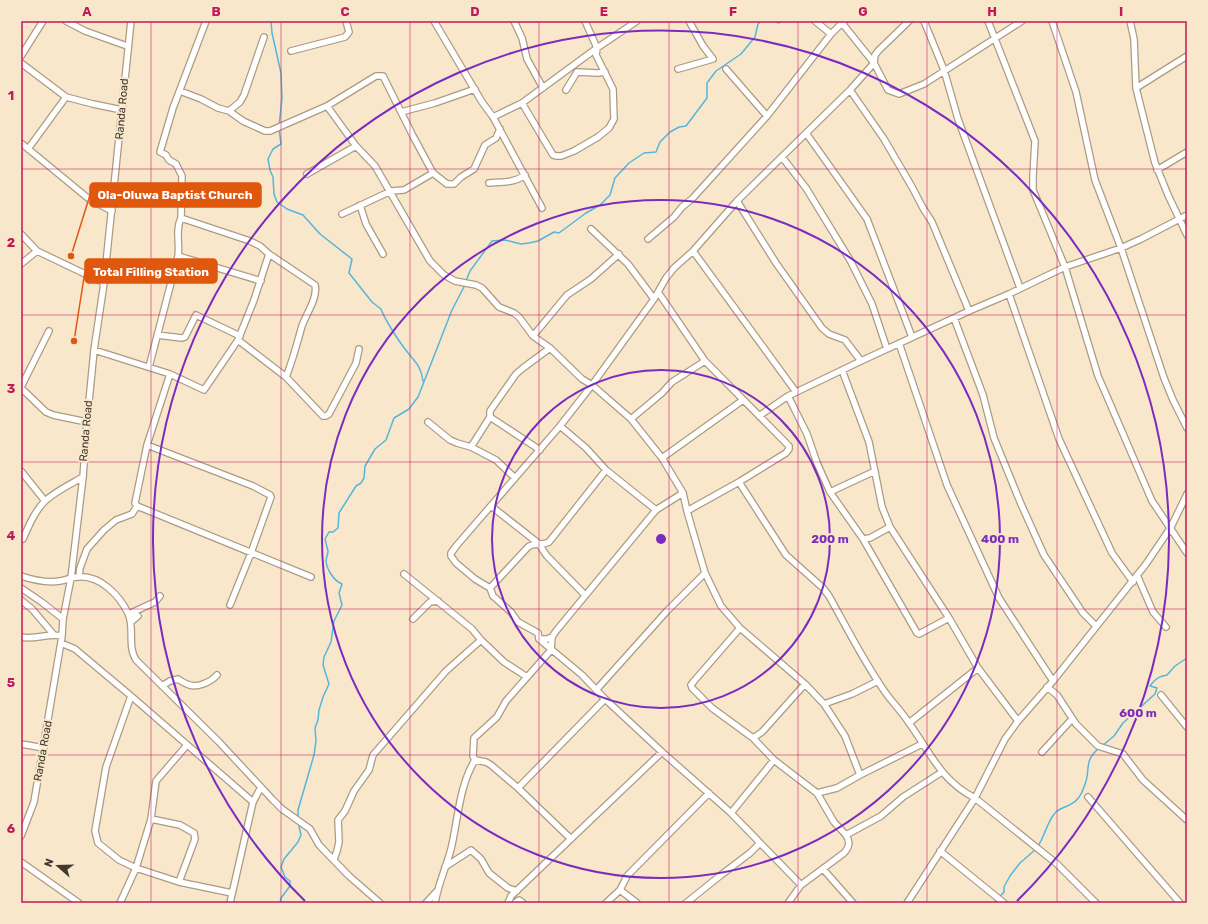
<svg xmlns="http://www.w3.org/2000/svg" width="1208" height="924" viewBox="0 0 1208 924" font-family="Rubik,sans-serif">
<rect width="100%" height="100%" fill="#f9e7cb"/>
<g fill="none" stroke-linecap="round" stroke-linejoin="round">
<path stroke="#53b7dd" stroke-width="1.5" d="M271,21L272,33L281,73L282,98L279,126
M774,21L779,23L782,21
M279,129L281,144L273,149L268,159L270,170L273,177L274,194L277,202L287,209L303,215L320,234L352,259L349,273L372,302L381,309C384,318 398,340 405,349C414,361 421,365 423,381
M466,281L470,271L492,241L505,240L521,244L529,243L538,241L554,232L559,233L586,213L600,205L610,195L615,178L629,163L644,153L656,152L660,142L670,132L679,127L686,126L707,98V83L716,71L741,54L755,37L758,24L761,21
M1102,746L1114,736L1123,723L1155,694L1157,688L1150,686C1155,679 1159,676 1167,675L1175,666L1187,658
M298,818V810L314,755L316,741L315,728L318,720L319,710L323,697L329,684L323,665L324,657L331,642L334,621L342,605L339,593L342,584C334,581 327,570 326,561C326,558 328,555 328,551C327,547 326,543 325,539L329,532H333L338,528L339,513L356,486L361,483L364,478L365,466L368,461L375,449L386,440L394,418L409,409L418,397L452,310L465,285
M1038,846C1045,836 1047,822 1055,813C1059,808 1067,807 1071,804C1078,801 1082,793 1084,787C1092,769 1082,763 1099,748
M280,903L281,898L290,886V881L285,877L281,867L284,859L298,842L301,835L298,822
M994,903L1004,892V887L1010,876L1020,863L1036,849"/>
<defs>
<path id="street" d="M66,21L85,31L127,46
M434,21L482,102L493,117L542,208
M514,21L522,38L527,59L543,88
M815,21L831,34
M924,21L944,70L958,119L1020,288
M988,21L1035,141L1033,176V190L1065,267L1098,376L1105,392L1152,501L1187,553
M1052,21L1076,92L1095,180L1121,248L1164,378L1173,400L1187,428
M1130,21L1134,39L1136,88L1155,163L1168,195L1187,235
M842,23L874,63L888,90L899,94L924,84L1022,21
M291,51L345,37L349,32L346,21
M21,56L43,21
M21,63L66,97L93,104L122,110
M678,69L713,59L703,46L689,21
M726,69L767,116
M1136,88L1187,56
M566,90L577,72L598,73L605,72
M850,90L884,139L912,187L923,208L932,222L969,311
M180,91L201,99L218,108L229,111L243,121L265,131H270L327,106L376,76H383L413,136L433,173L404,190L391,191L342,214
M522,103L553,155L557,156H561L574,151L598,137L609,128L614,119L613,89L596,55L597,48L585,21
M327,106L356,146L375,166L430,261L444,275L455,281L476,285L482,288L499,307L514,313L519,317L533,336L550,348L582,379L592,385L631,419L662,458L683,493L687,511L705,573L721,606L740,628L805,684L824,704L845,736L860,775
M229,111L240,102L244,95L264,37
M401,112L435,103L475,89
M493,117L522,103L597,48L637,21
M806,133L867,219L912,337
M21,143L89,199L112,211
M28,149L66,97
M782,157L806,188L850,260L872,304L887,349
M1157,170L1187,152
M433,173L447,184H454L461,177L474,169L485,145L496,138L500,129
M307,174L356,146
M489,183C501,182 515,183 525,175
M737,201L776,263L822,328L829,334L845,340L861,361
M360,205L366,224L383,254
M181,218L182,176L176,164L169,160L166,155L160,152L173,108L206,21
M591,229L628,264L654,299
M21,234L37,251L104,283
M648,239L674,217L682,207L692,199L767,116L831,34L844,21
M693,251L796,392
M178,256L261,281
M21,264L37,251
M658,292L705,361L789,446V449L786,453L739,482L687,511
M1009,294L1059,439L1112,553L1133,582
M954,318L983,395L994,438L1021,504L1044,555L1083,613L1096,626
M157,335L182,338L185,337L196,315L240,336
M533,336L567,295L591,279L619,254
M238,340L286,377L323,416H326L329,414L356,363L359,349
M899,343L947,485L999,598L1053,681
M94,350L170,374L204,390L238,340L254,300L269,254
M149,367L178,256C180,242 175,231 181,218L250,241L260,246L269,254L315,285C318,298 306,314 302,326C297,343 293,360 286,377
M842,370L869,442L882,507L890,527L949,618L978,668L1018,721
M170,374L147,445L135,503L137,506L311,577
M21,387L49,331
M21,388L46,412L53,415L87,422
M788,396L807,434L817,463L830,492L863,539L917,633L919,634L949,618
M759,416L788,396L861,361L969,311L1009,294L1065,267L1121,248L1141,239L1187,215
M631,419L662,393L672,382L705,361
M428,422L450,440L457,443L471,447L496,460L514,477
M560,426L586,448L606,470
M147,445L253,486L270,495L271,497L251,553L230,605
M471,447L490,417
M540,450L490,417V411L516,374L523,368L550,348
M662,458L743,400
M21,471L45,501
M739,482L786,555L823,588L829,596C847,628 864,662 885,692C892,702 902,712 909,723C930,752 941,781 975,798L1057,864L1096,903
M830,492L875,471
M491,506L538,543L547,556L585,595
M23,539C29,525 35,511 45,501C56,491 71,484 83,477
M863,539L870,538L890,527
M404,574L472,629L481,640L504,662L527,677
M1137,575L1153,612L1166,627
M21,576C33,580 48,583 60,581C67,580 72,577 78,577C100,575 119,595 128,613C135,628 127,646 136,660L219,742L272,799L282,809L310,829L319,845L349,876L380,903
M79,577L80,568L87,549L104,530L116,520L132,514L137,506
M21,588L43,603L63,619
M490,588L528,547C535,542 542,546 549,542L606,470L656,510
M21,600L32,609L54,635
M413,619L430,602L438,601
M131,622L138,616L131,613L155,602L160,596
M740,628L694,681L691,685L692,688L712,708L753,738L774,760L813,790L817,793L834,822L846,835
M21,637C35,640 48,633 62,636
M552,637L547,639H539L538,633L518,622L511,612L493,596L490,588L475,579L456,563L451,556V553L457,545L560,426L592,385L654,299L666,278L674,268L693,251L737,201L850,90L874,63L875,55L879,50L909,21
M539,639L582,675L605,699L662,752L731,813L801,885
M61,643L75,649L131,696L253,802
M162,686L170,681L178,679C181,681 184,683 187,684C196,689 211,682 217,675
M1047,687L1057,695L1076,724L1098,746L1123,754L1143,780L1187,820
M597,689L667,611L705,573
M1161,695L1187,727
M131,696L106,767L95,831L98,843L119,860L136,868L179,882L232,893
M824,704L852,694L878,681
M909,723L978,668
M753,738L762,732L805,684
M21,744L44,748
M1042,752L1072,719
M475,760L473,756L474,738L497,717L506,701L551,650L552,637L556,631L656,510L683,493
M475,760L486,762L491,765L518,788L571,839
M518,788L605,699
M817,793L837,788L860,775L922,744
M1088,797L1180,903
M731,813L774,760
M151,819L180,825L194,833L195,839L179,882
M21,836L34,802L62,636L63,619L71,578L83,477L87,422L94,350L104,283L131,21
M940,851L1004,903
M334,859L337,851L339,842L338,820L345,811L354,791L369,770L373,755L446,671L481,640
M21,862L79,903
M445,867L471,850L481,859L489,873L508,888L517,891
M823,869L853,903
M620,890L637,903
M120,903L136,868L151,819L156,781L187,745
M230,903L253,802L261,787
M426,903L437,891
M435,903C438,884 446,868 451,849C458,820 459,786 475,760
M508,903L511,896L662,752
M515,903L519,900L523,903
M606,903L620,890L627,876L709,793
M686,903L721,875L750,853L760,843
M788,903L801,885L844,853C850,846 850,842 846,835L881,816L903,797L942,772
M907,903L975,798L1005,739L1018,721L1053,681L1146,564L1171,527L1187,494"/>
</defs>
<use href="#street" stroke="#ac9b81" stroke-width="8"/>
<use href="#street" stroke="#fff" stroke-width="5.5"/>
</g>
<path fill="none" stroke="#c2185b" stroke-width="1" stroke-opacity="0.55" d="M151,21V903M281,21V903M410,21V903M539,21V903M669,21V903M798,21V903M927,21V903M1057,21V903M21,169H1187M21,315H1187M21,462H1187M21,609H1187M21,755H1187"/>
<g fill="none" stroke="#7b2cbf" stroke-width="2">
<circle cx="661" cy="539" r="169"/>
<circle cx="661" cy="539" r="339"/>
<path d="M305 901A508 508 0 1 1 1017 901"/>
</g>
<g text-anchor="middle" dominant-baseline="central" stroke-width="4" stroke-linejoin="round" paint-order="stroke">
<g font-size="11" fill="#413a2f" stroke="#f9e7cb">
<text transform="translate(122 109) rotate(-85)">Randa Road</text>
<text transform="translate(86 431) rotate(-85)">Randa Road</text>
<text transform="translate(43 751) rotate(-80)">Randa Road</text>
</g>
</g>
<circle cx="661" cy="539" r="6" fill="#7b2cbf" stroke="#f9e7cb" stroke-width="2"/>
<g font-size="12" text-anchor="middle" font-weight="bold" fill="#7b2cbf" stroke="#f9e7cb" stroke-width="4" stroke-linejoin="round" paint-order="stroke">
<text x="830" y="543">200 m</text>
<text x="1000" y="543">400 m</text>
<text x="1138" y="717">600 m</text>
</g>
<path fill="none" stroke="#e0570e" stroke-width="1.5" d="M71 256L90 195M74 341L85 271"/>
<g fill="#e0570e" stroke="#f9e7cb" stroke-width="1.5">
<circle cx="71" cy="256" r="4"/>
<circle cx="74" cy="341" r="4"/>
</g>
<g fill="#e0570e" stroke="#e0570e" stroke-width="1.5">
<rect x="90" y="183" width="171" height="24" rx="4"/>
<rect x="85" y="259" width="132" height="24" rx="4"/>
</g>
<g font-size="12" text-anchor="middle" font-weight="bold" fill="#fff">
<text x="175" y="199">Ola-Oluwa Baptist Church</text>
<text x="151" y="276">Total Filling Station</text>
</g>
<rect width="1208" height="924" fill="none" stroke="#f9e7cb" stroke-width="44"/>
<g transform="translate(58 866) rotate(290)" stroke="#f9e7cb" stroke-width="3" paint-order="stroke">
<path d="M0-3L7 15L0 10L-7 15Z" fill="#413a2f"/>
<text y="-6" font-size="11" font-weight="bold" text-anchor="middle" fill="#413a2f">N</text>
</g>
<rect x="22" y="22" width="1164" height="880" fill="none" stroke="#c2185b" stroke-width="1.5"/>
<g font-size="13" text-anchor="middle" font-weight="bold" fill="#c2185b">
<text x="87" y="16">A</text>
<text x="216" y="16">B</text>
<text x="345" y="16">C</text>
<text x="475" y="16">D</text>
<text x="604" y="16">E</text>
<text x="733" y="16">F</text>
<text x="863" y="16">G</text>
<text x="992" y="16">H</text>
<text x="1121" y="16">I</text>
<text x="11" y="100">1</text>
<text x="11" y="247">2</text>
<text x="11" y="393">3</text>
<text x="11" y="540">4</text>
<text x="11" y="687">5</text>
<text x="11" y="833">6</text>
</g>
</svg>
